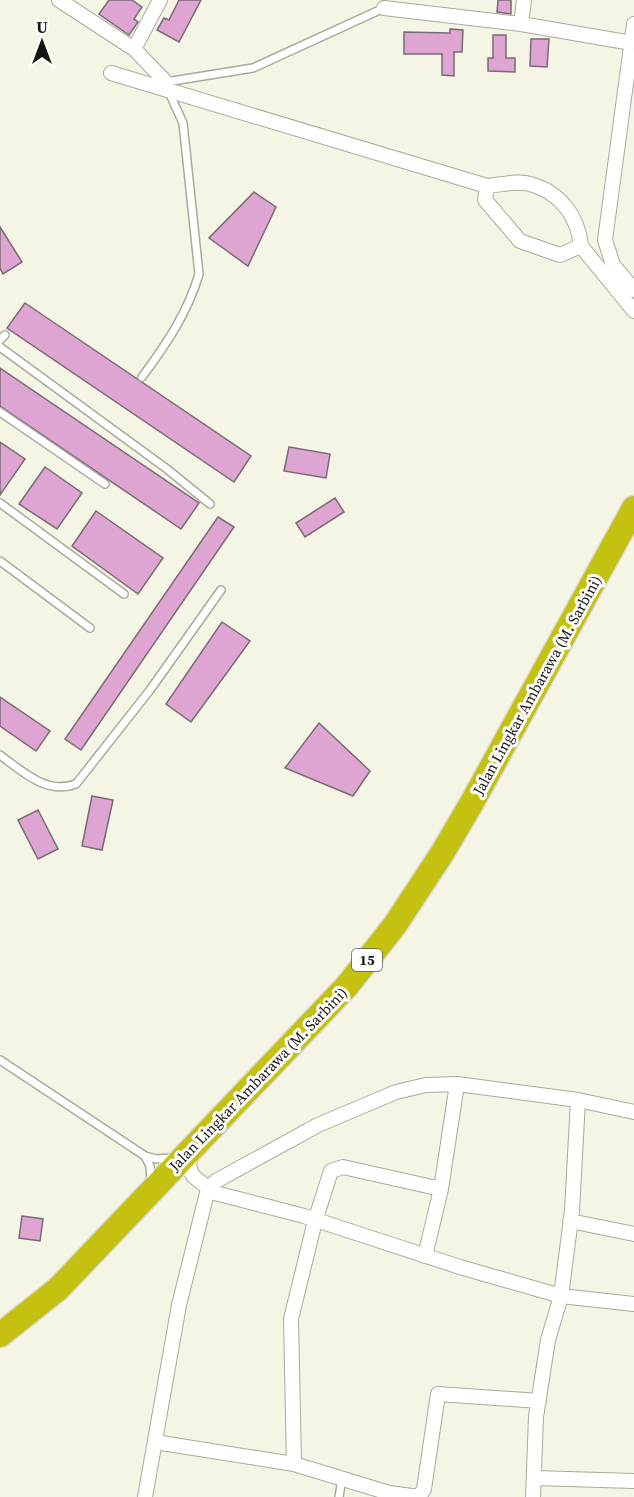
<svg xmlns="http://www.w3.org/2000/svg" width="634" height="1497" viewBox="0 0 634 1497" font-family="'Source Serif 4',serif">
<rect width="100%" height="100%" fill="#f4f5e4"/>
<path fill="#dfa5d2" stroke="#786b74" stroke-width="1.5" d="M109,0H132L142,7L134,19L138,22L129,35L99,14Z
M179,0H201L179,42L157,30L164,18L169,20Z
M498,0H511V14L497,12Z
M450,29L463,30L462,52H454V76L442,75V54H404V32L450,33Z
M493,35H506V58H515V72L488,71V58H493Z
M531,39H549L547,67L530,66Z
M254,192L276,207L248,266L209,238Z
M0,227L22,262L3,274L0,268Z
M25,303L251,456L234,482L7,328Z
M0,368L199,503L181,529L0,406Z
M0,442L25,459L0,495Z
M289,447L330,454L326,478L284,471Z
M45,467L82,493L57,529L19,504Z
M335,498L344,512L305,537L296,523Z
M96,511L163,558L138,594L72,546Z
M218,517L234,527L81,750L65,739Z
M222,622L250,641L191,722L166,704Z
M0,697L50,731L36,751L0,726Z
M319,723L370,771L353,796L285,768Z
M92,796L113,800L102,850L82,846Z
M38,810L58,849L38,859L18,820Z
M22,1216L43,1219L40,1241L19,1238Z"/>
<g fill="none" stroke-linecap="round" stroke-linejoin="round">
<defs>
<path id="lane" d="M166,82L253,68L384,8
M0,340L5,335
M0,347L167,469L210,504
M142,377C166,345 188,312 199,274L183,123L168,90
M0,412L105,484
M0,503L124,594
M0,561L90,628
M0,755C23,772 47,795 76,784L150,690L221,590
M0,1060L145,1156
M151,1181L150,1166L145,1156L156,1159L173,1158
M339,1497L342,1479"/>
<path id="street" d="M59,0L134,49L166,82
M384,8L521,24L632,43
M521,24L524,0
M634,24L605,240L613,265L634,290
M134,49L160,0
M111,73L487,186C500,185 518,180 530,184C560,192 578,216 581,246L560,255L520,241L485,200L487,186
M581,246L634,311
M191,1151L189,1167L193,1176L215,1193L304,1216L460,1267L561,1296L634,1304
M570,1221L634,1234
M425,1256L441,1189L457,1084
M155,1442L294,1464L389,1493L419,1497
M294,1464L291,1319L315,1221L331,1171L343,1167L441,1189
M534,1478L634,1481
M145,1497L179,1305L208,1189L216,1181L318,1125L396,1092L426,1085L457,1084L578,1100L634,1112
M419,1497L424,1489L438,1394L539,1401
M533,1497L536,1417L548,1340L561,1296L572,1211L578,1100"/>
<path id="highway" d="M0,1335L58,1289L347,986L395,925L443,852L474,799L634,508"/>
</defs>
<use href="#lane" stroke="#aaaa9b" stroke-width="10"/>
<use href="#street" stroke="#aaaa9b" stroke-width="16"/>
<use href="#highway" stroke="#dadad9" stroke-width="27"/>
<use href="#lane" stroke="#fff" stroke-width="7"/>
<use href="#street" stroke="#fff" stroke-width="14"/>
<use href="#highway" stroke="#c4c111" stroke-width="24"/>
</g>
<g text-anchor="middle" dominant-baseline="central" stroke-width="6" stroke-linejoin="round" paint-order="stroke">
<rect fill="#fff" stroke="#5c5c58" stroke-width="1.5" x="352" y="949" width="30" height="22" rx="4.5"/>
<g font-size="14" font-weight="bold" fill="#161610">
<text x="367" y="960">15</text>
</g>
<g font-size="15" fill="#161610" stroke="#fff">
<text transform="translate(537 685) rotate(-61)">Jalan Lingkar Ambarawa (M. Sarbini)</text>
<text transform="translate(258 1079) rotate(-46)">Jalan Lingkar Ambarawa (M. Sarbini)</text>
</g>
</g>
<g transform="translate(42 42)" stroke="#ffffff" stroke-width="4.5" paint-order="stroke">
<path d="M0-4.5L10 22L0 15L-10 22Z" fill="#161610"/>
<text y="-9" font-size="16" font-weight="bold" text-anchor="middle" fill="#161610">U</text>
</g>
</svg>
